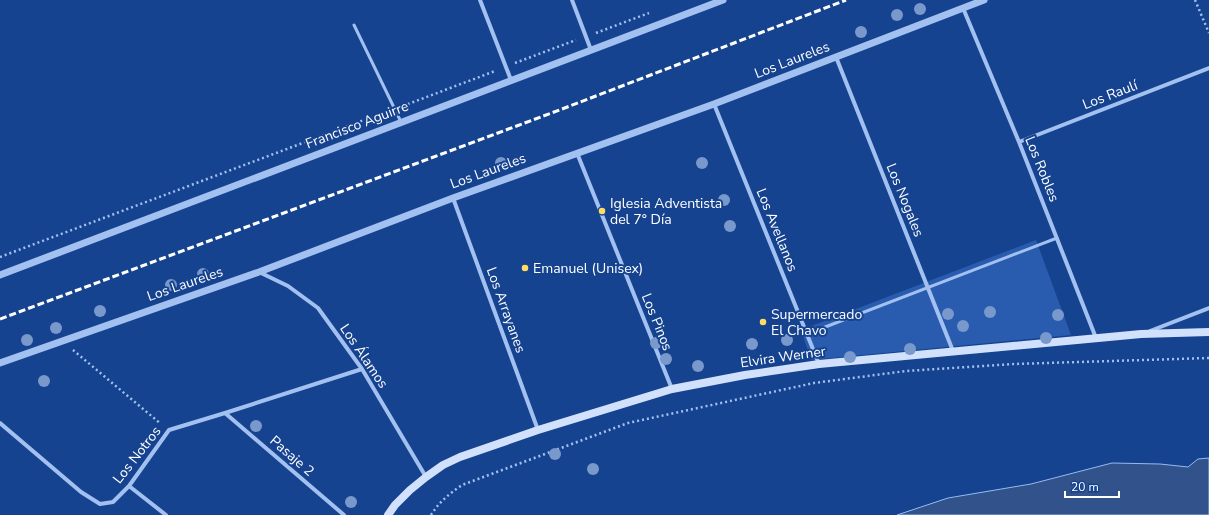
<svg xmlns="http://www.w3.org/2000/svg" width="1209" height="515" viewBox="0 0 1209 515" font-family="'Nunito Sans',sans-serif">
<rect width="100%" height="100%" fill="#164390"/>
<path fill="#295caf" d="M1036,240L1071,335L811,360L801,330Z"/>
<path fill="#31528b" stroke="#96bbf3" d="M1209,458V515H897L948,498L1031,484L1112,463L1160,464L1188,467L1198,459Z"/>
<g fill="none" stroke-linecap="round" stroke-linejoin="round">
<path stroke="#a3c1f0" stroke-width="2.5" stroke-dasharray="2 3" stroke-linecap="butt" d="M1195,0L1209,33
M596,33L649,13
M515,63L576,40
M403,106L495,71
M0,257L385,112
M73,350L161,424
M431,515C439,502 449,494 462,485L628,423L814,383L906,371L1014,364L1209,358"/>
<path stroke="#a3c1f0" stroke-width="3" d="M354,25L401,122
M807,334L1057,238"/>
<path stroke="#a3c1f0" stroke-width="4" d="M480,0L511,80
M572,0L591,50
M963,8L1019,142L1096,338
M836,57L953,351
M714,104L819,364
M1019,142L1209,68
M577,153L672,389
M453,198L538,430
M259,272L288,286L318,308L362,369L426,477
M1150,331L1209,308
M225,413L344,515
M0,423L81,492L100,504L113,502L129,486L169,430L225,413L362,369
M129,486L166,515"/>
<path stroke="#a3c1f0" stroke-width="7" d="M0,275L723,0
M0,363L259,272L453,198L714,104L984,0"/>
<path stroke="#d1e1fb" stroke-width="8" d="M388,515L395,505L410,490L426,477L443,465L460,457L538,430L672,389L745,375L819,364L1141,334L1209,332"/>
<path stroke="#fff" stroke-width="3" stroke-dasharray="7 3" stroke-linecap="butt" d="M0,319L562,109L846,0"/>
</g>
<g fill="#7998cb">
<circle cx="920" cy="9" r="6"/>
<circle cx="897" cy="15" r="6"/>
<circle cx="861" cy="32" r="6"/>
<circle cx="501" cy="163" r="6"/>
<circle cx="702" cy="163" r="6"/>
<circle cx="724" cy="200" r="6"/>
<circle cx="730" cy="226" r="6"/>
<circle cx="203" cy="274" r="6"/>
<circle cx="171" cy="285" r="6"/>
<circle cx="100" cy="311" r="6"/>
<circle cx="990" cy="312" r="6"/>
<circle cx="948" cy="314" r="6"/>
<circle cx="1058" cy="315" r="6"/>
<circle cx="963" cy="326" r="6"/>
<circle cx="56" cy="328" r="6"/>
<circle cx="1046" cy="338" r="6"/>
<circle cx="27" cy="340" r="6"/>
<circle cx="787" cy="340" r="6"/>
<circle cx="656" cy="343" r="6"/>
<circle cx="752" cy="344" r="6"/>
<circle cx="910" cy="349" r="6"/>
<circle cx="850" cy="357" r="6"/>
<circle cx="666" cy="359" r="6"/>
<circle cx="698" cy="366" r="6"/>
<circle cx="44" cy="381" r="6"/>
<circle cx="256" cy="426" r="6"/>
<circle cx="555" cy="454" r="6"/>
<circle cx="593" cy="469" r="6"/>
<circle cx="351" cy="502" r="6"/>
</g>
<g fill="#ffdd63" stroke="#164390" stroke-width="1.5">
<circle cx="602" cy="211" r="4"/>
<circle cx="525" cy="268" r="4"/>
<circle cx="763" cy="322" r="4"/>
</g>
<g text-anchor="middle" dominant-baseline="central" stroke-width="4" stroke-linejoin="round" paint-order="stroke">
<g font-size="14" fill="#fff" stroke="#164390">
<text transform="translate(792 60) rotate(-21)">Los Laureles</text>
<text transform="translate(1110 95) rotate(-21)">Los Raulí</text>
<text transform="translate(357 125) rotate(-21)">Francisco Aguirre</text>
<text transform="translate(1042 169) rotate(68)">Los Robles</text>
<text transform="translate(488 171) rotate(-20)">Los Laureles</text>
<text transform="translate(905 200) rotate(68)">Los Nogales</text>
<text transform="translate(777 230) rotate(68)">Los Avellanos</text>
<text transform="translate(185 284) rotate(-19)">Los Laureles</text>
<text transform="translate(506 310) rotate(70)">Los Arrayanes</text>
<text transform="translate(657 322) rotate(68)">Los Pinos</text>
<text transform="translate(364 356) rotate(56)">Los Álamos</text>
<text transform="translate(783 357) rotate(-8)">Elvira Werner</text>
<text transform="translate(137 455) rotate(-52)">Los Notros</text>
<text transform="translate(292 456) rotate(41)">Pasaje 2</text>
</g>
<g font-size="14" fill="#fff" stroke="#164390" text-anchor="start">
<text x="610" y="203">Iglesia Adventista<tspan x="610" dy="16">del 7° Día</tspan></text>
<text x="533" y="268">Emanuel (Unisex)</text>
<text x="771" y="314">Supermercado<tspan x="771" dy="16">El Chavo</tspan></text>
</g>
</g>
<path d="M1065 491v6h54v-6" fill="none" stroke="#ffffff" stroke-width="2"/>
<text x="1071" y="491" font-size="12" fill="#ffffff" stroke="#164390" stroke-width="3" paint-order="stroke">20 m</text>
</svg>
